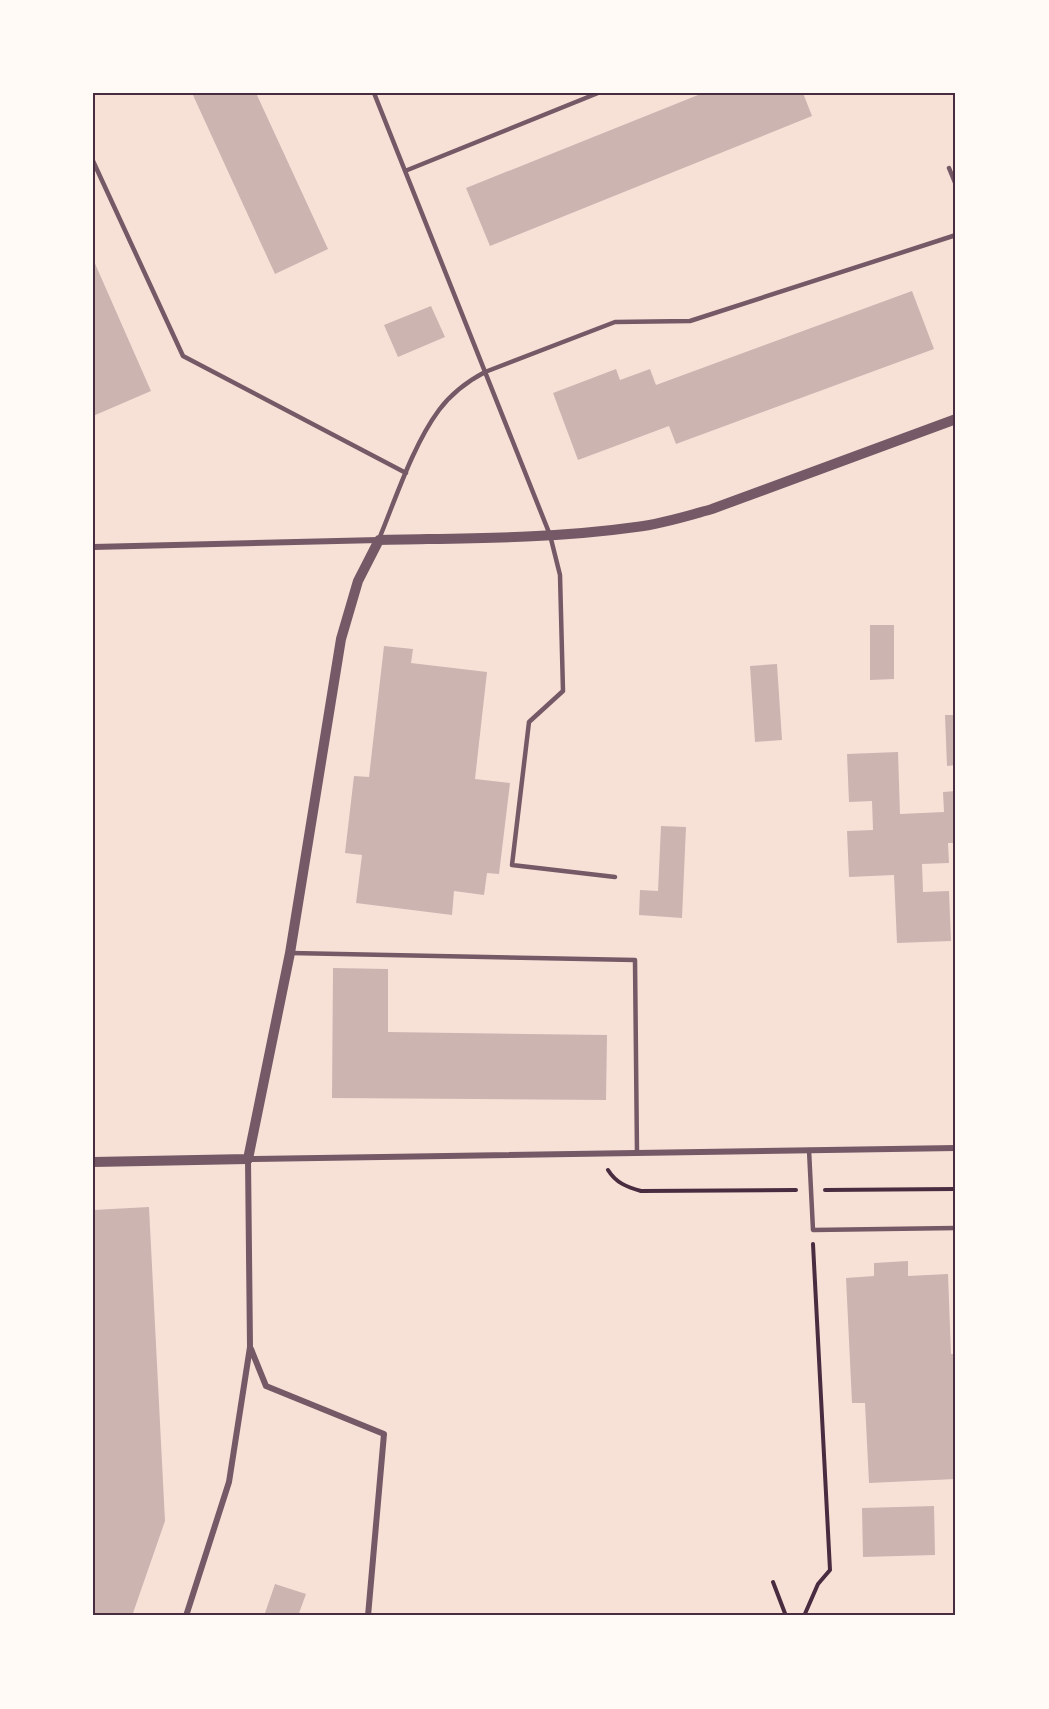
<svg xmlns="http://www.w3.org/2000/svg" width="1049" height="1709" viewBox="0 0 1049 1709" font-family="Arial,sans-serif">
<rect width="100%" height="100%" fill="#f7e1d7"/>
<path fill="#ccb4b1" d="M192,93H256L328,249L275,274Z
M703,93H803L812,116L490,246L466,188Z
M93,259L151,391L93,416Z
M912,291L934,349L676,444L669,426L578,460L553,393L616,369L620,380L650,369L656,385Z
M431,306L445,337L398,357L384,325Z
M870,625H894V679L870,680Z
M384,646L413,649L411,663L487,672L475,779L510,783L499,874L487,873L484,895L454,891L452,915L356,903L362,855L345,853L354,776L369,777Z
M777,664L782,740L755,742L750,666Z
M945,715H956V765L947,766Z
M898,752L900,814L944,812L943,792L956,791V843H948L949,863L922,864L923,892L949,891L951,941L897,943L894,875L849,877L847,831L873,830L872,801L849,802L847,754Z
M661,826L686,827L682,918L639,915L640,890L658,891Z
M333,968L388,969V1032L607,1035L606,1100L332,1098Z
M149,1207L165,1521L132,1616H93V1210Z
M908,1261V1276L948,1274L951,1354H956V1479L869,1483L865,1403H852L846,1278L874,1276V1263Z
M934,1506L935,1555L863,1557L862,1508Z
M275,1584L306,1594L298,1616H264Z"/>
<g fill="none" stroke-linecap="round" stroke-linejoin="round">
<path stroke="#4a2c40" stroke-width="4" d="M608,1170C616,1183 627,1187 641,1191L796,1190
M825,1190L956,1189
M773,1582L786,1616
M804,1616L818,1584L830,1570L813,1244"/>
<path stroke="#755966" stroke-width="4.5" d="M374,93L550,535L560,575L563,691L529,722L512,865L615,877
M93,161L183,356L406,473
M949,168L956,185
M405,171L598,93
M379,539C396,498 413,445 439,410C451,394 468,381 485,372L615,322L690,321L956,235
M291,953L635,960L637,1153
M809,1150L813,1230L956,1228"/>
<path stroke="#755966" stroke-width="6" d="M93,547L379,540
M251,1349L266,1386L384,1434L368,1616
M186,1616L229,1482L250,1347L248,1159L956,1148"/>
<path stroke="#755966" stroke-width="10" d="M93,1162L248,1159L290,953L341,639L358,581L379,540C464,538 551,539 636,527C662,524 687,516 712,509L956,419"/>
</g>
<rect width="1049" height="1709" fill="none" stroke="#fffaf5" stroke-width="189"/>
<rect x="94" y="94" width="860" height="1520" fill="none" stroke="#4a2c40" stroke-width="2"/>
</svg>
